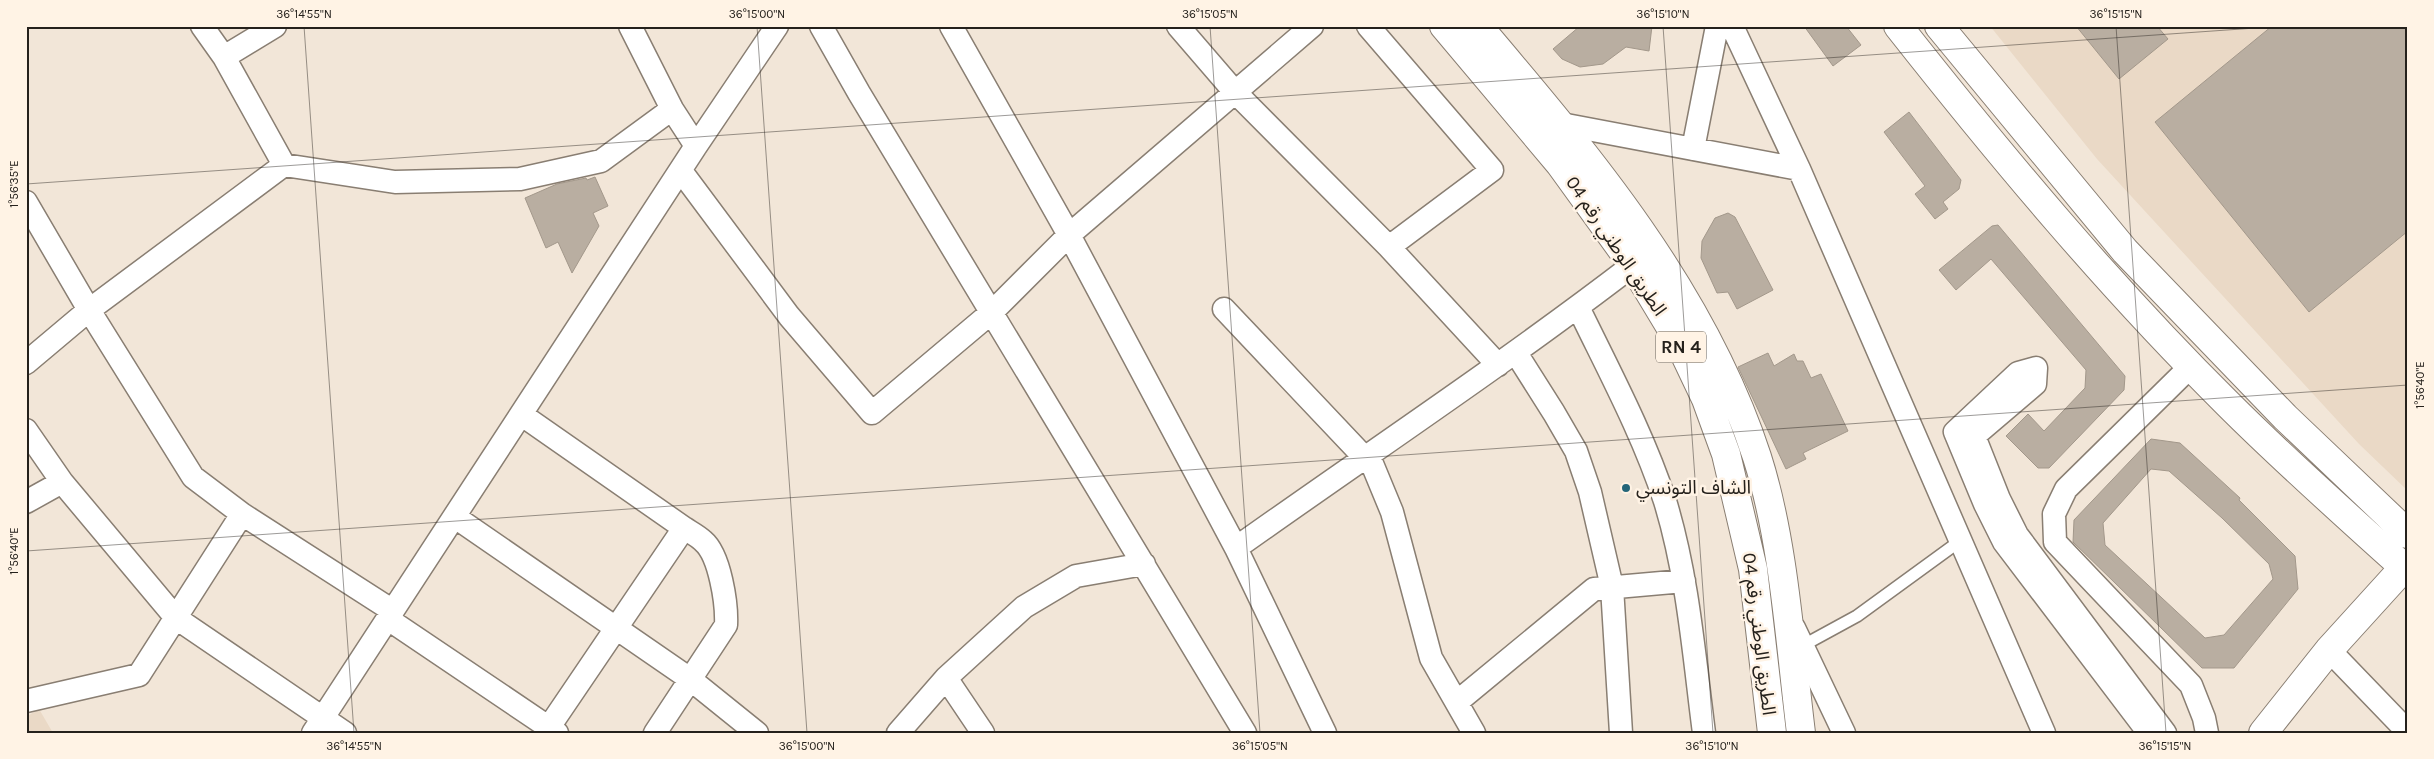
<svg xmlns="http://www.w3.org/2000/svg" width="2434" height="759" viewBox="0 0 2434 759" font-family="Karla,'Noto Sans Arabic',sans-serif">
<rect width="100%" height="100%" fill="#f2e6d8"/>
<path fill="#ead9c6" d="M1990,26H2408V491L2359,444L2097,159Z
M39,709L53,733H26V717Z"/>
<path fill="#b9aea1" stroke="#a3988b" fill-rule="evenodd" d="M1580,26H1652L1649,51L1626,47L1603,64L1580,67L1562,59L1553,49Z
M1804,26H1846L1861,45L1833,66Z
M2076,26H2157L2168,39L2119,79Z
M2272,26H2408V231L2309,312L2155,122Z
M1909,112L1961,180L1959,189L1943,202L1948,209L1935,219L1915,194L1925,186L1884,132Z
M595,177L608,206L593,213L599,226L572,273L558,242L546,248L525,198L557,184L586,178L587,180Z
M1728,213L1735,217L1773,290L1737,309L1728,292L1717,293L1701,258L1702,241L1715,218Z
M1998,225L2125,376L2124,390L2049,468H2038L2006,436L2028,414L2044,431L2085,388L2086,370L1991,259L1956,290L1939,270L1992,226Z
M1768,353L1774,366L1794,354L1797,361H1803L1811,378L1821,374L1848,431L1803,453L1806,459L1786,469L1738,367Z
M2151,439L2180,443L2240,498L2239,500L2295,556L2298,589L2234,668H2202L2073,542L2074,520ZM2151,469L2169,471L2222,518L2269,564L2273,579L2224,635L2205,638L2105,545L2103,523Z"/>
<g fill="none" stroke-linecap="round" stroke-linejoin="round">
<defs>
<path id="service" d="M1802,646L1857,616L1960,541"/>
<path id="minor" d="M630,26L672,109L696,146
M821,26L859,93L1245,733
M951,26L1069,235L1236,548L1325,733
M1178,26L1234,91L1389,247L1498,365
M1368,26L1492,170L1389,247
M1732,26L1799,169L2044,733
M224,57L275,26
M1561,124L1799,169
M1693,149L1717,26
M284,165L395,182L520,179L601,161L672,109
M681,171L789,316L872,413L992,312L1069,235L1312,26
M26,202L89,310L193,477L242,514L393,611
M1578,307C1609,371 1643,434 1665,501C1688,576 1694,656 1704,733
M1224,309L1364,457
M1516,353L1554,413L1576,451L1590,492L1612,587L1621,733
M26,363L89,310L284,165L224,57L202,26
M2191,366L2066,489L2054,514L2055,542L2191,685L2204,718L2207,733
M522,415L684,528L545,733
M26,430L62,482L176,618L345,733
M1368,454L1392,512L1431,658L1474,733
M26,502L62,482
M455,517L690,679L757,733
M1236,548C1368,454 1504,364 1633,265
M388,619L557,733
M1794,628L1844,733
M2329,650L2408,732
M946,678L983,733
M26,701L139,675L242,514
M1457,702L1594,589L1684,581
M313,733L696,146L777,26
M655,733L726,625C727,604 720,555 703,541C698,536 690,532 684,528
M898,733L946,678L1024,607L1076,576L1144,564
M2149,733L2004,542L1985,504L1955,432L2018,373L2036,368L2035,384L1974,436L1999,499L2017,535L2165,733"/>
<path id="tertiary" d="M2263,733L2329,650L2408,563"/>
<path id="primary" d="M1898,26C2002,158 2109,286 2228,404C2286,462 2347,516 2408,571
M1939,26L2125,251L2285,417L2408,534"/>
<path id="trunk" d="M1444,26L1560,164L1633,265L1677,338L1706,399L1726,454L1753,569L1772,733
M1478,26C1589,157 1703,291 1757,457C1784,541 1790,644 1801,733"/>
</defs>
<use href="#service" stroke="#897e72" stroke-width="14"/>
<use href="#minor" stroke="#897e72" stroke-width="25"/>
<use href="#tertiary" stroke="#897e72" stroke-width="30"/>
<use href="#primary" stroke="#897e72" stroke-width="30"/>
<use href="#trunk" stroke="#897e72" stroke-width="30"/>
<use href="#service" stroke="#fff" stroke-width="11"/>
<use href="#minor" stroke="#fff" stroke-width="22"/>
<use href="#tertiary" stroke="#fff" stroke-width="28"/>
<use href="#primary" stroke="#fff" stroke-width="28"/>
<use href="#trunk" stroke="#fff" stroke-width="28"/>
</g>
<path fill="none" stroke="#25211c" stroke-width="1" stroke-opacity="0.45" d="M304,26L354,733M757,26L807,733M1210,26L1260,733M1663,26L1713,733M2116,26L2166,733M26,184L2284,26M26,551L2408,385"/>
<circle fill="#246579" stroke="#fff3e5" stroke-width="2" cx="1626" cy="488" r="5"/>
<g text-anchor="middle" dominant-baseline="central" stroke-width="5" stroke-linejoin="round" paint-order="stroke">
<rect fill="#fff3e5" stroke="#666058" stroke-width="1" x="1656" y="331.5" width="50" height="31" rx="4"/>
<g font-size="18" font-weight="bold" fill="#25211c">
<text x="1681" y="347">RN 4</text>
</g>
<g font-size="19" fill="#25211c" stroke="#fff3e5">
<text transform="translate(1616 246) rotate(56)">الطريق الوطني رقم 04</text>
<text transform="translate(1759 634) rotate(83)">الطريق الوطني رقم 04</text>
</g>
<g font-size="19" fill="#25211c" stroke="#fff3e5" text-anchor="start">
<text x="1636" y="488">الشاف التونسي</text>
</g>
</g>
<rect width="2434" height="759" fill="none" stroke="#fff3e5" stroke-width="55"/>
<rect x="28" y="28" width="2378" height="704" fill="none" stroke="#25211c" stroke-width="2"/>
<g font-size="12" text-anchor="middle" fill="#25211c">
<text x="304" y="18">36°14'55"N</text>
<text x="757" y="18">36°15'00"N</text>
<text x="1210" y="18">36°15'05"N</text>
<text x="1663" y="18">36°15'10"N</text>
<text x="2116" y="18">36°15'15"N</text>
<text transform="translate(14 184) rotate(-90)" y="4">1°56'35"E</text>
<text transform="translate(2420 385) rotate(-90)" y="4">1°56'40"E</text>
<text transform="translate(14 551) rotate(-90)" y="4">1°56'40"E</text>
<text x="354" y="750">36°14'55"N</text>
<text x="807" y="750">36°15'00"N</text>
<text x="1260" y="750">36°15'05"N</text>
<text x="1712" y="750">36°15'10"N</text>
<text x="2165" y="750">36°15'15"N</text>
</g>
</svg>
